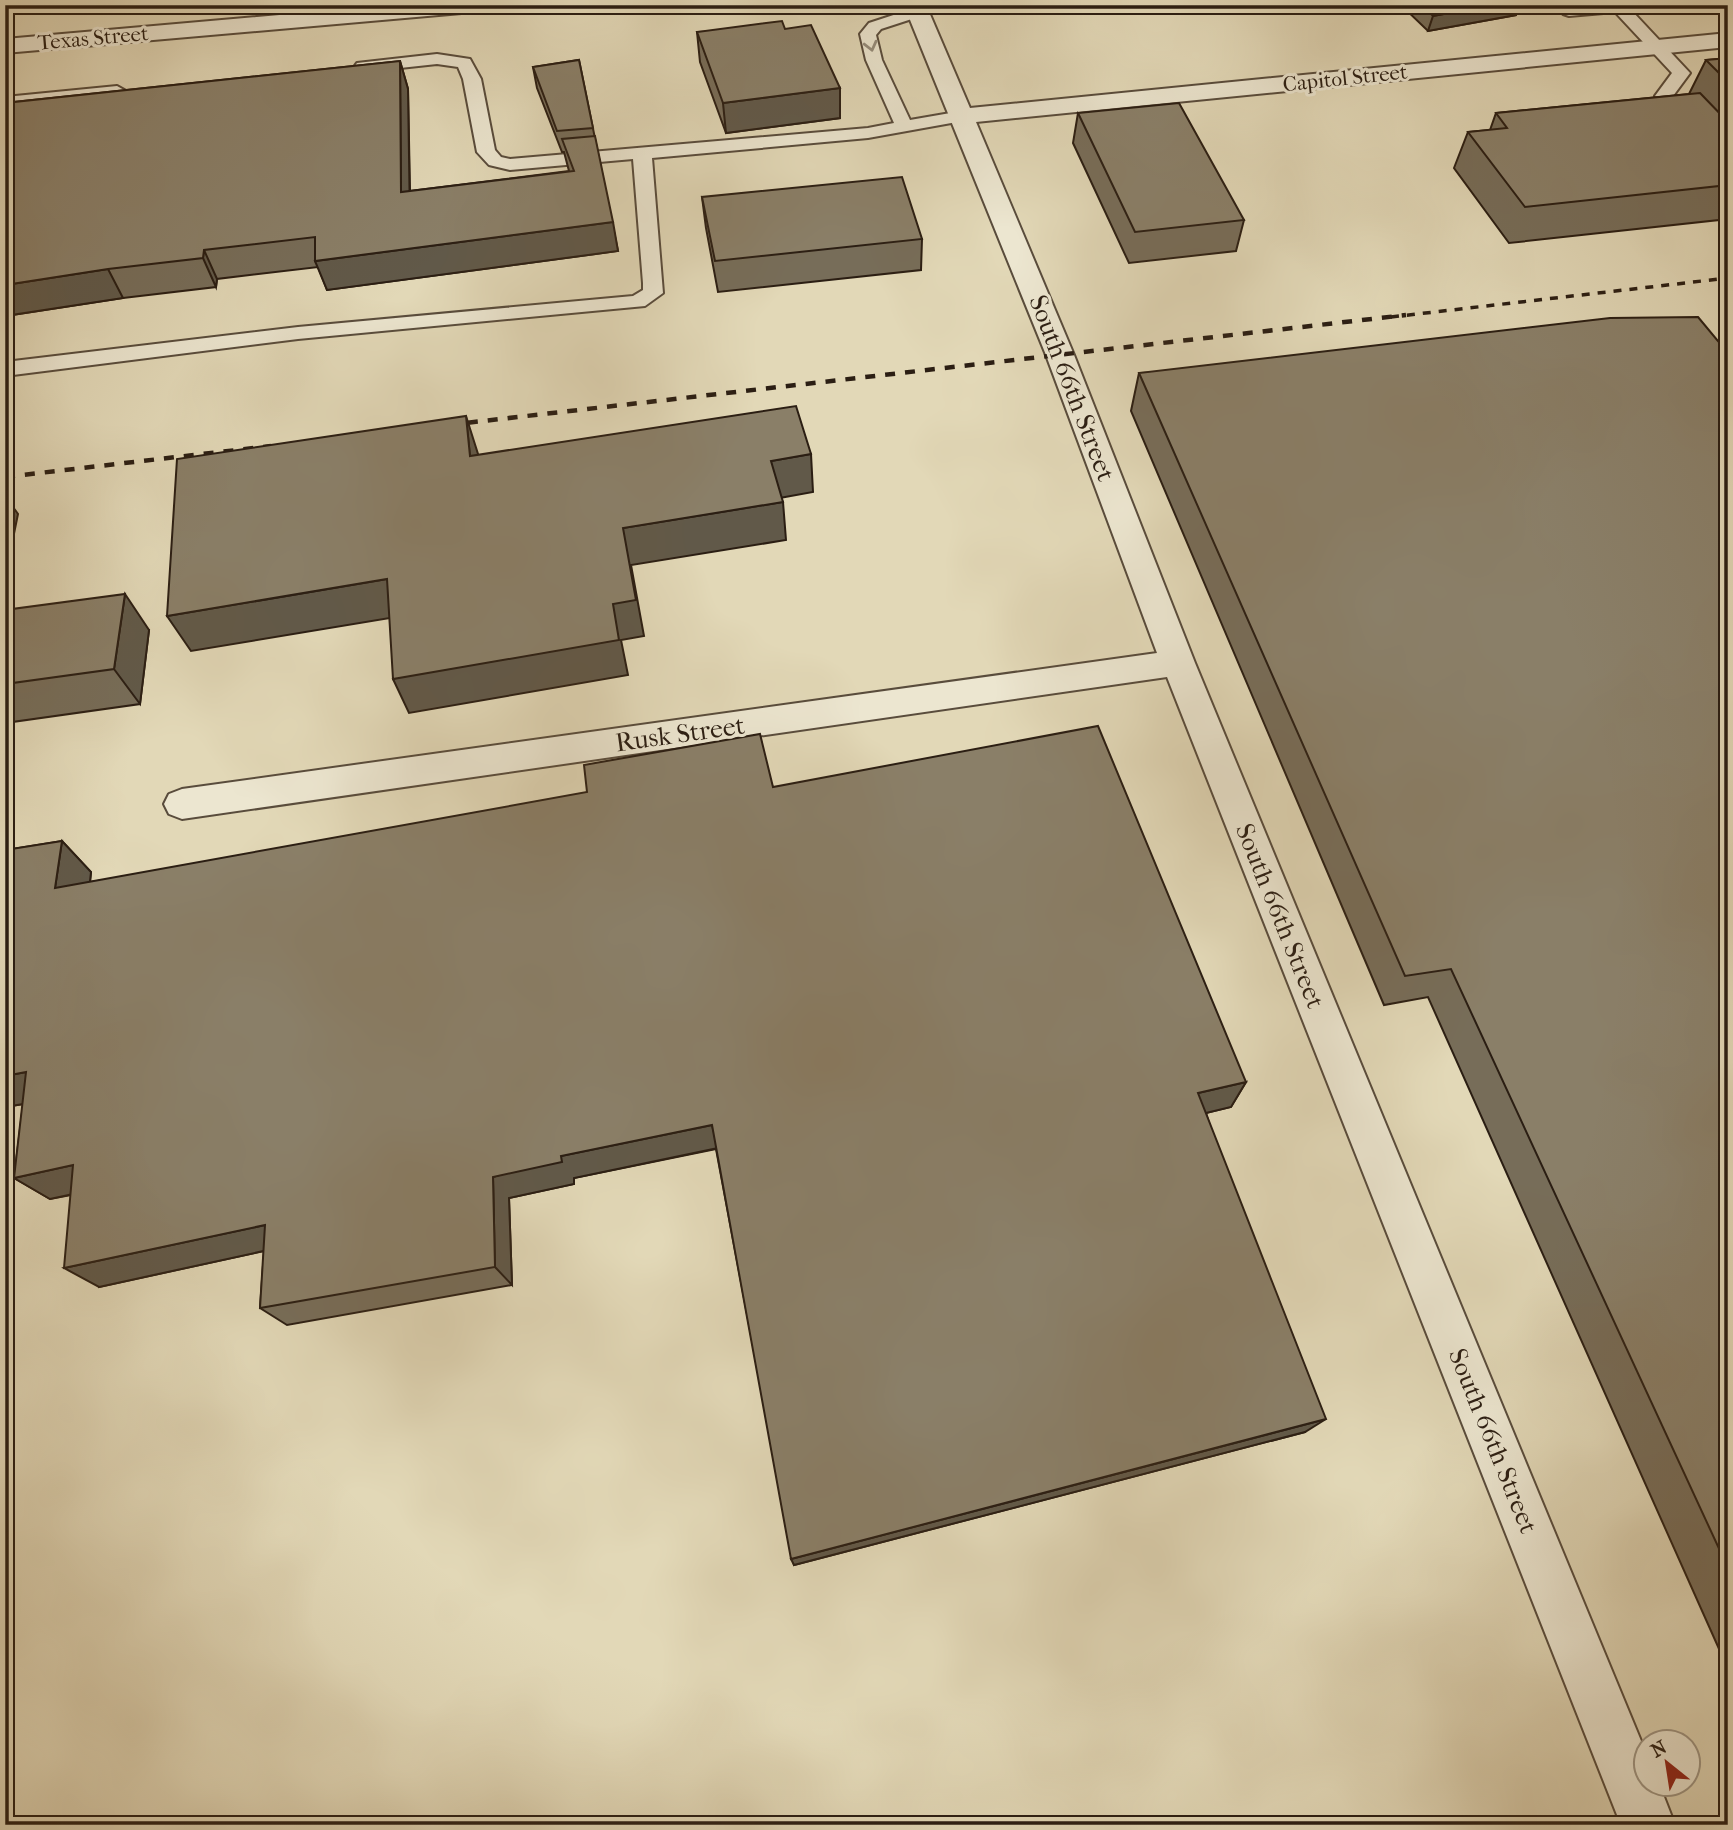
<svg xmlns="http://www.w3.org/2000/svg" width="1733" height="1830" viewBox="0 0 1733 1830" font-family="'IM FELL French Canon',serif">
<rect width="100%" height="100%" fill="#e2d8b7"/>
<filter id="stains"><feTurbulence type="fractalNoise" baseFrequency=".00286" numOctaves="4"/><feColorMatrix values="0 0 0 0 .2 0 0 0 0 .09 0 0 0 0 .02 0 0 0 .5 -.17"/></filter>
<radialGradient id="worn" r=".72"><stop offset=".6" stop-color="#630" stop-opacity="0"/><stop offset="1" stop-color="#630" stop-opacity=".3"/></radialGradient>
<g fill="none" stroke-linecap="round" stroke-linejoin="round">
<defs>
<path id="lane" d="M1555,5H1654L1652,8L1632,11L1690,73L1673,96L1728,154V170L1722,169L1658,100L1655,96L1672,73L1615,12L1569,16L1563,14Z
M918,7L926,12L924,15L881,29L876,35L882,60L910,120L962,111L968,112L971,116L968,120L868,138L652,158L663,293L645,306L298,339L5,376V362L298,327L633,296L643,290V283L633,159L510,170L489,165L477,152L463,79L458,67L437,64L363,72L354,67L357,63L437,54L470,59L481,79L495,150L501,157L510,159L868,128L894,123L866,60L860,34L869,23Z
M117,86L126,91L123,95L5,107V97Z"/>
<path id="street" d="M393,5H484L481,10L473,12L5,53V39Z
M904,5H926L970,108L1728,33V47L976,122L1074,355L1195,663L1646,1753V1784H1659L1675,1825H1621L1167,677L182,819L169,814L164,804L169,794L182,789L1157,653L1046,355Z"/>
</defs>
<use href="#lane" stroke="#594c3c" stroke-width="4"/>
<use href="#street" stroke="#594c3c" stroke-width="4"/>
<use href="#lane" fill="#ece6d0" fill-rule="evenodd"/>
<use href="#street" fill="#ece6d0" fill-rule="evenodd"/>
<path stroke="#2b1e13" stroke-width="3.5" stroke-dasharray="8 8" stroke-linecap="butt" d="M1391,317L1728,278"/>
<path stroke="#2b1e13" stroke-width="4.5" stroke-dasharray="10 10" stroke-linecap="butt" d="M448,425L1406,315
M5,477L271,446"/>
</g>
<path fill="#776d59" stroke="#2b1e13" stroke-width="2" d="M1401,5H1520L1516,15L1428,31Z
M785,29L840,88V118L726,133L700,62L697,32Z
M1728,58V219L1509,243L1454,168L1468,132L1490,130L1496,113L1689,94L1706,60Z
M579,60L618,251L327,290L318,267L217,279L216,287L123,298L5,316V103L400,61L408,89L410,191L569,171L564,152H562L537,88L533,67Z
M1078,113L1244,220L1236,251L1129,263L1073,143Z
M702,197L922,239L921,270L718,292L706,228Z
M1728,353V1669L1428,997L1384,1005L1131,411L1139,373Z
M5,610L149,630L140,704L5,723Z
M773,787L1246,1082L1231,1107L1206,1113L1305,1432L794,1565L716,1149L574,1178V1184L509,1198L512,1285L287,1325L260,1308L264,1251L99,1287L71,1195L50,1199L14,1178L23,1104L5,1107V850L62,841L91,872L90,882Z"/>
<path fill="#615949" stroke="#2b1e13" stroke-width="2" d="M5,5H38L5,10Z
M41,5H80L43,9Z
M1493,5H1520L1516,15L1428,31L1433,16Z
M400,61L408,89L410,221L401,192Z
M840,88V118L726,133L723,103Z
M613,222L618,251L327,290L315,261Z
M204,250L217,279L216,287L203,258Z
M108,269L123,298L5,316V285Z
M466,416L478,454L482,494L470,456Z
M811,454L813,492L774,499L771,461Z
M5,496L18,514L5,578Z
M783,502L786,540L631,565L644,636L621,640L628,675L409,713L393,679L613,604L623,528Z
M387,579L402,616L191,651L167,616Z
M125,594L149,630L140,704L114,669Z
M62,841L91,872L86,918L55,888Z
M26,1072L60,1098L5,1107V1076Z
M1246,1082L1231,1107L1185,1118L1198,1093Z
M712,1125L718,1148L574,1178V1184L509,1198L512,1285L495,1267L493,1177L561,1156Z
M73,1165L106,1187L50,1199L14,1178Z
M265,1225L291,1245L99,1287L64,1268Z
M1326,1419L1305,1432L794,1565L791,1559Z"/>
<path fill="#8a7f68" stroke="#2b1e13" stroke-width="2" d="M1422,5H1493L1433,16Z
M782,21L785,29L811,25L840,88L723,103L697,32Z
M1728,58V82L1706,60Z
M579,60L593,128L557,131L533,67Z
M400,61L401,192L574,171L562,139L595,136L613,222L315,261V237L204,250L203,258L108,269L5,285V103Z
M1700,93L1728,122V185L1525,207L1468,132L1507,128L1496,113Z
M1179,103L1244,220L1135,232L1078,113Z
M902,177L922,239L715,261L702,197Z
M1698,317L1728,353V1568L1451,969L1405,976L1139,373L1610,318Z
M796,406L811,454L771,461L783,502L623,528L636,600L613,604L619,640L393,679L387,579L167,616L177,459L466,416L470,456Z
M125,594L114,669L5,684V610Z
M1098,726L1246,1082L1198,1093L1326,1419L791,1559L712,1125L561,1156L562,1162L493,1177L495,1267L260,1308L265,1225L64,1268L73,1165L14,1178L26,1072L5,1076V850L62,841L55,888L587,792L584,765L760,734L773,787Z"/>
<defs><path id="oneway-chevron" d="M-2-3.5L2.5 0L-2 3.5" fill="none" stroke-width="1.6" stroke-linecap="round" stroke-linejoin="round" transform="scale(1.75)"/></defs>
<use stroke="#958c7b" href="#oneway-chevron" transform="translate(871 46) rotate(76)"/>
<g text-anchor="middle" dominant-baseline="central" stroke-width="6" stroke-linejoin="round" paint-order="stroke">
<g font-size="21" fill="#2b1e13" stroke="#ece6d0">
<text transform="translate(93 38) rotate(-5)">Texas Street</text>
<text transform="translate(1345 78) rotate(-6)">Capitol Street</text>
</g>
<g font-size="26" fill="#2b1e13" stroke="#ece6d0">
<text transform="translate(1072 388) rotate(69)">South 66th Street</text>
<text transform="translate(680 734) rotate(-8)">Rusk Street</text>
<text transform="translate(1280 916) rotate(68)">South 66th Street</text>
<text transform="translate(1493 1441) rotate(68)">South 66th Street</text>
</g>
</g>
<rect width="1733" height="1830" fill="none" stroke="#e2d8b7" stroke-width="28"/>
<rect x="7" y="7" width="1719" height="1816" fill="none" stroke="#2b1e13" stroke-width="3.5"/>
<rect x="14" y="14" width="1705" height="1802" fill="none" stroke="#2b1e13" stroke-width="2"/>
<g transform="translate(1667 1763) rotate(330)"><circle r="33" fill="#ece6d0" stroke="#9f9684" stroke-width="2"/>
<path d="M0-5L12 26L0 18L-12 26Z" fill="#8f2418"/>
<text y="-10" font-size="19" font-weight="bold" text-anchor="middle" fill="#2b1e13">N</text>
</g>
<rect width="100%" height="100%" filter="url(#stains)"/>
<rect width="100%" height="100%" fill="url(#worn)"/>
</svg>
